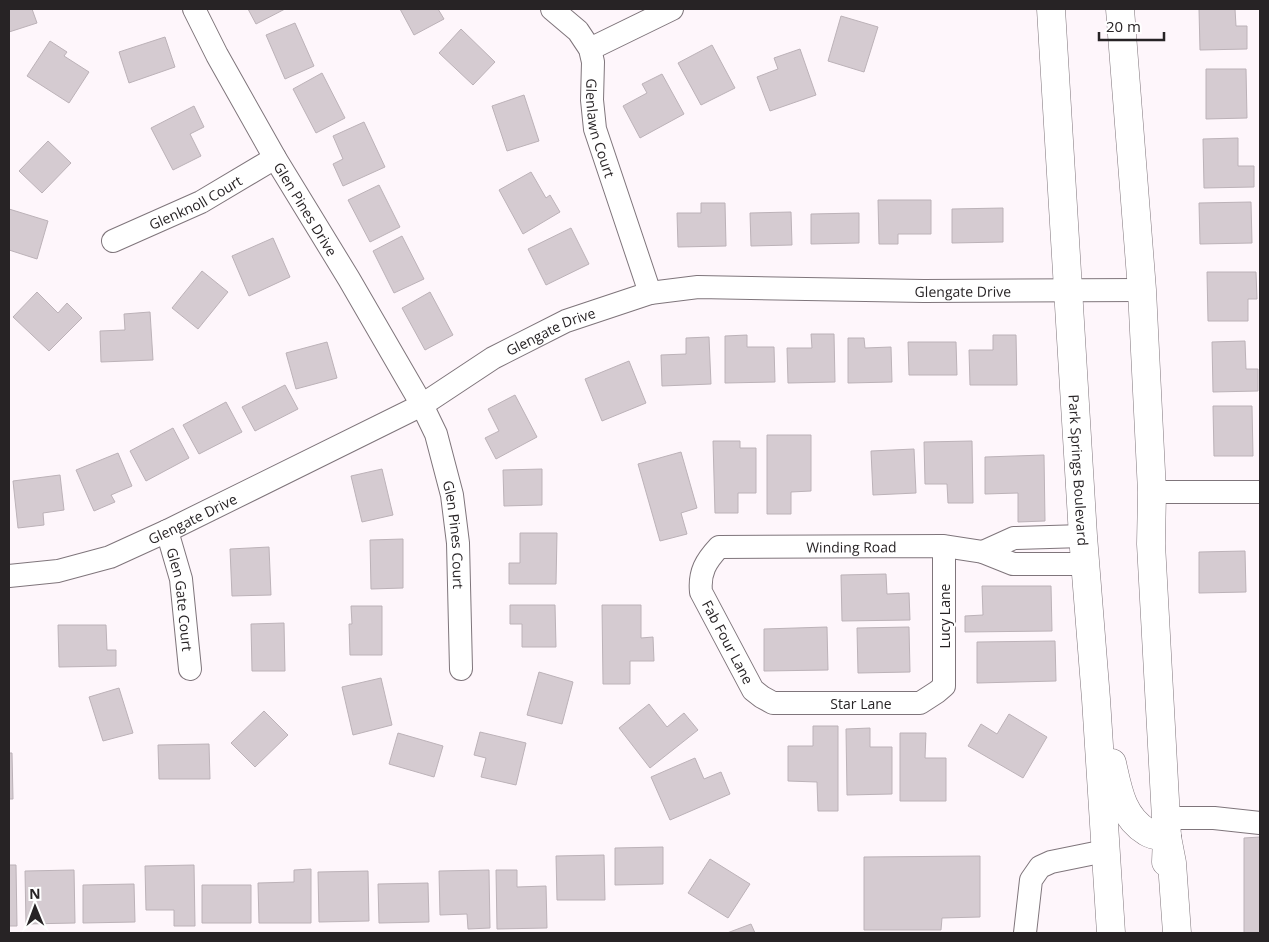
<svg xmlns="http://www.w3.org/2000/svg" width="1269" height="942" viewBox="0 0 1269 942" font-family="'Open Sans',sans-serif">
<rect width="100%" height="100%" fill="#fef6fb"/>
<path fill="#d5cbd1" stroke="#bcb2b8" d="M9,9H32L37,23L9,32Z
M248,9H285L256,24Z
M400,9H438L444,19L414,35Z
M1199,9H1235L1236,26H1247V49L1200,50Z
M841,16L878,27L864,72L828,61Z
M295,23L314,66L285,79L266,35Z
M461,29L495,62L473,85L439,53Z
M165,37L175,67L129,83L119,52Z
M50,41L67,52L64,56L89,72L69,103L27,76Z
M712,45L735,88L701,105L678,63Z
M800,49L816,95L770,111L757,77L778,69L774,58Z
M1206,69H1246L1247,118L1206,119Z
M322,73L345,118L316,133L293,89Z
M662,74L684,114L640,138L623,106L647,93L642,84Z
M524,95L539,141L507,151L492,106Z
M194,106L204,127L190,134L201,156L173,170L151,128Z
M364,122L385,167L343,186L333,164L343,159L333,136Z
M1238,138V166H1254V187L1204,188L1203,139Z
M48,141L71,163L42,193L19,171Z
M531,172L546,198L550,195L560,212L523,234L499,190Z
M379,185L400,227L370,242L348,200Z
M878,200H931V234H898V244H879Z
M1251,202L1252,243L1200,244L1199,203Z
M701,203H725L726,246L678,247L677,213H701Z
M1003,208V242L952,243V209Z
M9,209L48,221L37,259L9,250Z
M791,212L792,245L751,246L750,213Z
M859,213V243L811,244V214Z
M571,228L589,264L546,285L528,249Z
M402,236L424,279L394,293L373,251Z
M273,238L290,277L249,296L232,256Z
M202,271L228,292L198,329L172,308Z
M1207,272H1256L1257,299H1248V321H1208Z
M37,292L58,313L67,303L82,318L49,351L13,317Z
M430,292L453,335L425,350L402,308Z
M150,312L153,360L101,362L100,331L125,330L124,314Z
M811,334H834L835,382L788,383L787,348H812Z
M747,335V347H774L775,382L725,383V336Z
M993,335H1016L1017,385H970L969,350H993Z
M709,337L711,384L662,386L661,355L686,354V338Z
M848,338H864L865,348L891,347L892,382L848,383Z
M1245,341L1246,369H1258V391L1213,392L1212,342Z
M327,342L337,378L296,389L286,353Z
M908,342H956L957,375H909Z
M629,361L646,403L602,421L585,379Z
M285,385L298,409L255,431L242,407Z
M515,395L537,437L496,459L485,438L499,431L488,409Z
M226,402L242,432L199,454L183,425Z
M1213,406H1252L1253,456H1214Z
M173,428L189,458L146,481L130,451Z
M767,435H811V491L791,492V514H767Z
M713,441H740V448H756V493H738V513H715Z
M972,441L973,503H948L947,484H925L924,442Z
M914,449L916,493L873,495L871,451Z
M681,452L697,508L681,513L687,534L660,541L638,464Z
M118,453L132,486L111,495L115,502L94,511L76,470Z
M1044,455L1045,521L1018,522V493L985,494V457Z
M382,469L393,515L362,522L351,476Z
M542,469V505L504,506L503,470Z
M60,475L64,510L43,513L44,525L18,528L13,481Z
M520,533H557L556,584H509V563H520Z
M403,539V588L371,589L370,540Z
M269,547L271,595L232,596L230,549Z
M1245,551L1246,592L1199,593V552Z
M886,574L887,594L909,593L910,620L842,621L841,575Z
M982,586H1051L1052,631L965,632V616L983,615Z
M510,605H555L556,647H522V624H510Z
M602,605H641V638L653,637L654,661H630V684H603Z
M351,606H382V655H350L349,624H352Z
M284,623L285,671H252L251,624Z
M58,625H106L107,650H116V666L59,667Z
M827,627L828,670L764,671V629Z
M909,627L910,672L858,673L857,628Z
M1055,641L1056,681L977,683V642Z
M539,672L573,682L562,724L527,715Z
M381,678L392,725L353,735L342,687Z
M119,688L133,733L103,741L89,697Z
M649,704L667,727L684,713L698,730L650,768L619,728Z
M264,711L288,735L255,767L231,743Z
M1009,714L1047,737L1023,778L968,746L981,724L997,734Z
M813,726H838V811H818L817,782L788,781V746H813Z
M870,728V747H892V794L847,795L846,729Z
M480,732L526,743L516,785L481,777L486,758L474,755Z
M398,733L443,746L434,777L389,764Z
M900,733H926L925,758H946V801H900Z
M209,744L210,779H159L158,745Z
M9,753H12L13,799H9Z
M695,758L704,779L721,772L730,794L670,820L651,777Z
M1260,837V933H1244V838Z
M663,847V884L615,885V848Z
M604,855L605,900H557L556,856Z
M980,856V917L942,918L941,930H864V857Z
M710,859L750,884L728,918L688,893Z
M9,865H16L17,926H9Z
M194,865L195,926H174V910H146L145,866Z
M311,869V923H259L258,883L294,882V870Z
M74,870L75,923L26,924L25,871Z
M489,870L490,928L468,929L467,914L440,915L439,871Z
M496,870H517V887L546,886L547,928L497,929Z
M368,871L369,921L319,922L318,872Z
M428,883L429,922L379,923L378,884Z
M134,884L135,922L83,923V885Z
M202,885H251V923H202Z
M751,924L755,933H727Z"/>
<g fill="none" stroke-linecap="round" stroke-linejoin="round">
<defs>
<g id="minor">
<path id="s1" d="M194,9L217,55L275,158L349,279L422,405L436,434L452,495L458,543L461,669"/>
<path id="s2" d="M552,9L578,31L590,49L593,62L592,100L595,129L650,293"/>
<path d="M590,49L672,9"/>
<path id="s3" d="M113,241L201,202L275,158"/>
<path d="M1152,492H1260"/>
<path id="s4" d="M167,531L181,579L190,669"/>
<path id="s5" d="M944,546V686L937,692L920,703H773L762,697L753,690L701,592C699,572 706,561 719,547L944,546L983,552L1013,564H1085"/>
<path d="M983,552L1014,538L1083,536"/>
<path id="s6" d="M9,576L58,571L110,557L167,531L422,405L493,358L566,321L650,293L698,287L924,291L1142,290"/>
<path d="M1166,818H1214L1260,823"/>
<path d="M1025,933L1031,880L1040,867L1051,862L1105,851"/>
</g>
<g id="major">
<path id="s7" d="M1051,9L1083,536L1096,699L1111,933"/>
<path d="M1120,9L1142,290L1152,492L1151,544L1167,837L1166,862"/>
<path d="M1112,763C1118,790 1122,817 1147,832C1153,836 1161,836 1167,837"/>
</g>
<path id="highway" d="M1167,837L1172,863L1177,933"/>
</defs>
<use href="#minor" stroke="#7f757b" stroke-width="24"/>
<use href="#major" stroke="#7f757b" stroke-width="29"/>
<use href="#highway" stroke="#7f757b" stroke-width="29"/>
<use href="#minor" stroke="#fff" stroke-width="22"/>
<use href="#major" stroke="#fff" stroke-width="28"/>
<use href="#highway" stroke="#fff" stroke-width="28"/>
</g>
<g text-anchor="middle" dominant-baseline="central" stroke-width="4" stroke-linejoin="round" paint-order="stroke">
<g font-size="14" fill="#272325" stroke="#fff">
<text stroke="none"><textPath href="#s2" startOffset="136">Glenlawn Court</textPath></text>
<text stroke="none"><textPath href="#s3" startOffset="91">Glenknoll Court</textPath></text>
<text stroke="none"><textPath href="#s1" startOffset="229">Glen Pines Drive</textPath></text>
<text stroke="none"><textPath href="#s6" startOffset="1019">Glengate Drive</textPath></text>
<text stroke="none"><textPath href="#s6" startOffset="599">Glengate Drive</textPath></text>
<text stroke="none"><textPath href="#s7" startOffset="462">Park Springs Boulevard</textPath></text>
<text stroke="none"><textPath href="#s6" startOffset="194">Glengate Drive</textPath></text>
<text stroke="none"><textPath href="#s1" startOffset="592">Glen Pines Court</textPath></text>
<text stroke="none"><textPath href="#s5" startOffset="634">Winding Road</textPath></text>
<text stroke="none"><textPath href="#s4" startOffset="70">Glen Gate Court</textPath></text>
<text transform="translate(944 616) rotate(-90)">Lucy Lane</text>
<text transform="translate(728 642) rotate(62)">Fab Four Lane</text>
<text x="861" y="703">Star Lane</text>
</g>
</g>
<rect width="1269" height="942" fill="none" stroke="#272325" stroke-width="20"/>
<g transform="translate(35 907) rotate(359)" stroke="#ffffff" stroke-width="4" paint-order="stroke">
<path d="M0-4L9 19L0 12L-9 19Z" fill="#272325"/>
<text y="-8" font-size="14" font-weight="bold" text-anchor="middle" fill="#272325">N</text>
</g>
<path d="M1099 32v8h65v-8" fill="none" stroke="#272325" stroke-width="2.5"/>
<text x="1106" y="32" font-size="15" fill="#272325" stroke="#ffffff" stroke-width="4" paint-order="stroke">20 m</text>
</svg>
